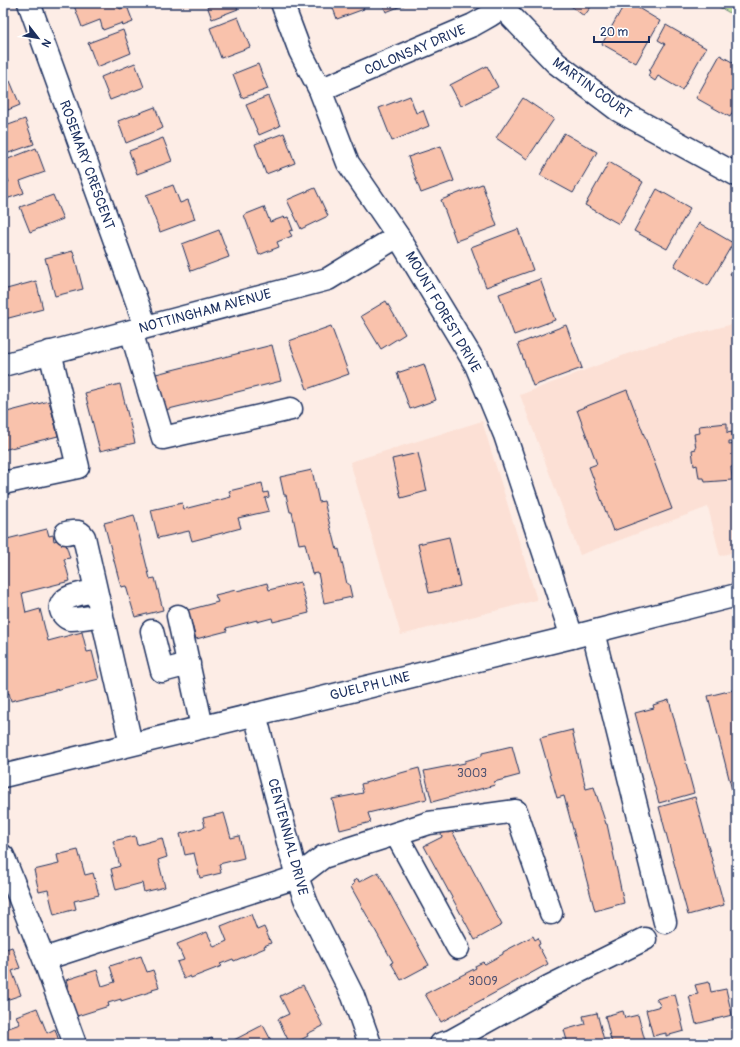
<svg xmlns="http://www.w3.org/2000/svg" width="740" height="1047" viewBox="0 0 740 1047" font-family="Pangolin,sans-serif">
<rect width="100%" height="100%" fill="#fdede6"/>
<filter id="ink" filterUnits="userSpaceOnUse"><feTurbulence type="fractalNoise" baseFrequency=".025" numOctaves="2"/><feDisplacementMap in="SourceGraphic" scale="8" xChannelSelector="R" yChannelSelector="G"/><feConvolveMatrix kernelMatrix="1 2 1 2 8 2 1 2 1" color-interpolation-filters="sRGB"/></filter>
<g filter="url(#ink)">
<path fill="#fce0d5" d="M737,323V551L720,556L708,507L580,555L520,395L648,346Z
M482,421L537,600L401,635L350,462Z"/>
<path fill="#c9e8a0" stroke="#728c7f" d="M712,3H737V17Z"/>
<path fill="#f9c2ac" stroke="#1b2f5e" d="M73,3H118L120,9L127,6L133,22L123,26L122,23L103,30L100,20L82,27Z
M206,3H235L238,9L212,19Z
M331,3H361L364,9L337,19Z
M382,3H409L386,12Z
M567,3H594L584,16Z
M625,3H630L660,21L636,63L602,44Z
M238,17L250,47L221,58L210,28Z
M666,25L706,48L682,90L658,76L655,81L648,76L650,72L649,71L665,44L658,40Z
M123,30L131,53L97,67L88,43Z
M720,55L737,65V104L730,117L696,98Z
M135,63L144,87L110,100L101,77Z
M258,64L268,89L242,98L233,74Z
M487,66L498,87L461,106L450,85Z
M10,81L20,105L3,112V84Z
M268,96L280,126L259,135L246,105Z
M410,96L416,113L423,110L429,126L392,141L379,108Z
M523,98L554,119L527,159L496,138Z
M155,107L163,128L126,143L118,121Z
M25,119L34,144L3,155V127Z
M284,133L295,163L266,174L255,144Z
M564,133L597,152L573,193L540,175Z
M163,138L172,161L137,174L129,151Z
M441,146L454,181L421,193L408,157Z
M36,148L45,172L20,181L24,193L3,200V184L9,182L3,167V161Z
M609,162L643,182L619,224L585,205Z
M482,184L497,226L456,241L441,200Z
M173,185L180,203L188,200L195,219L160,232L146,195Z
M315,188L328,216L301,229L287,200Z
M657,189L690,208L667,249L634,231Z
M53,195L63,219L30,232L20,207Z
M264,207L270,222L284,217L285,218L288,217L293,230L289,231L292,236L277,242L279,247L259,255L244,215Z
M699,223L733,243L708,286L674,266Z
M518,229L533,270L486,287L471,247Z
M219,230L229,257L191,271L182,244Z
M73,251L83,289L55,296L45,258Z
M737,262V278L730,274Z
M540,279L555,320L514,335L499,294Z
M36,281L43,309L5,319L3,311V290Z
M386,301L405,334L381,349L361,316Z
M566,325L582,368L533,386L518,344Z
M331,326L349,374L307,389L289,341Z
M272,345L281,381L165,410L156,374Z
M424,364L436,400L410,409L397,373Z
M120,384L135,443L100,451L85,393Z
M627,390L672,509L613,531L589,467L597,464L577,410Z
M49,401L58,436L3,450V413Z
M727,423V433L732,432L733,442H729V445L737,444V466L731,467L732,480L705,482L704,478H699L697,465L694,466L692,450L696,449L694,434L700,433L699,426Z
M418,453L427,491L401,498L392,459Z
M312,470L319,502L324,501L332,534H333L337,550L339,549L347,584H349L352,597L324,603L318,573L312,574L305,543L299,544L292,512H290L286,495H284L280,477Z
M262,483L264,493L268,492L269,497L265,498L269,511L238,518L241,528L192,541L189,531L158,538L151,510L182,503L184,509L231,497L229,491Z
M134,515L150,579L155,578L163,610L135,617L126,586L121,587L104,523Z
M47,529L49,536L53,535L54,541L64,538L70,558L64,559L70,581L22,593L26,613L40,609L48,641L82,632L87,652L92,651L99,679L11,701L9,693L6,694L3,683V540Z
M449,537L460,586L429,593L418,544Z
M300,582L309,613L273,622L272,618L257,622V620L226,628L227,631L196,639L188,610L218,602L215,595L236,590L237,591L267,583L269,590Z
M737,689V798L736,794H733L708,696Z
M669,700L694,793L659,803L635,713L654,708L653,705Z
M572,730L586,789L594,787L606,824H607L624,903L595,911L564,796L557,798L540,738Z
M512,746L520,775L494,782L495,785L432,802L424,771L465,763V761L482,756V753Z
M419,768L427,799L368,813L371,822L340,830L332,799L363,793L361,784Z
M695,797L724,905L688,915L659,807Z
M224,813L231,838L239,836L244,858L219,864L221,873L200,878L194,853L185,855L180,834L205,827L203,818Z
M446,830L448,833L452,831L502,925L475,940L424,846L442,837L441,834Z
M135,836L137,845L162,838L167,857L158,860L165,887L144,892L142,883L116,890L111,869L120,866L113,841Z
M78,850L85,875L93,873L99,895L74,901L76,909L54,915L48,890L39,892L34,870L59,864L57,855Z
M378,872L429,965L401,980L391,963L393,962L351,887L354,884L353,881L358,879L359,882Z
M251,914L257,930L264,927L271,943L264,946L265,948L234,961L233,959L220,964L222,966L191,978L190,976L184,979L177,962L184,960L177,944L207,932L214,947L227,941L221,926Z
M533,936L535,940L538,938L540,944L538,945L548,964L441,1022L425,994L476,968L475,966L483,962L485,964L503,954V952Z
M12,947L20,968L12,971L21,995L3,1001V950Z
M141,956L147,972L153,970L159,987L152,989L153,991L121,1001V999L108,1003L109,1006L77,1016L76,1014L70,1016L64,999L71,997L66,980L97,970L102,986L115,982L110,966Z
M709,982L711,992L726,989L732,1015L696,1024L689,996L698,994L695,985Z
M303,985L323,1026L307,1034L308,1036L293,1044H290L278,1019L289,1014L280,996Z
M675,994L684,1031L666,1036V1033L653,1036L646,1010L661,1006L656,999Z
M37,1008L47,1033L55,1029L60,1044H3V1030L20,1024L16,1016Z
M623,1011L625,1018L638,1015L645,1041L634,1044H612L605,1016Z
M597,1013L605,1044H568L564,1030L585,1024L583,1016Z
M263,1025L273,1044H236L234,1040Z
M212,1038L215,1044H199Z"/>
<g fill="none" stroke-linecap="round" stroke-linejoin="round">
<defs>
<path id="minor" d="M29,3L146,327
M282,3L300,51L320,90L348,163L398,236L476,365L505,435L572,637
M502,7L556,63L618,110L737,175
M320,90L473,25C485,18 497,13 506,3
M131,331L163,438L291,409
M3,365L328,279L398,236
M3,483L78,467L50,352
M66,533C73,532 79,529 84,537L131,744
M96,591C86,593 58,595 61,610C62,614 66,618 70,619C77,620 94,616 102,615
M178,616L202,727
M152,631L162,671L189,664
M593,632L665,922
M255,714L297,877L307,904L353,996L370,1044
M396,834L458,948
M3,856L44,959L75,1044
M44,959L297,877L323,857L429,823L516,811L551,913
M441,1044L451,1041L550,986L645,939"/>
<path id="major" d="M3,776L572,637L737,595"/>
</defs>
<use href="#minor" stroke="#1b2f5e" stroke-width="25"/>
<use href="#major" stroke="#1b2f5e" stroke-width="25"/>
<use href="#minor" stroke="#fff" stroke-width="22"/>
<use href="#major" stroke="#fff" stroke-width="22"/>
</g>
</g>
<g text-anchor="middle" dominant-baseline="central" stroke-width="3.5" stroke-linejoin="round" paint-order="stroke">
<g font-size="12" fill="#525472">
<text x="472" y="773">3003</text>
<text x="483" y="981">3009</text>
</g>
<g font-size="14" fill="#1b2f5e" stroke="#fff">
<text transform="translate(415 50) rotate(-23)">COLONSAY DRIVE</text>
<text transform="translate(592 88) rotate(36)">MARTIN COURT</text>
<text transform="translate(87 165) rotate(70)">ROSEMARY CRESCENT</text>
<text transform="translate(205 311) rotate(-15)">NOTTINGHAM AVENUE</text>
<text transform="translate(443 312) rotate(60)">MOUNT FOREST DRIVE</text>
<text transform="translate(370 686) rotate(-14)">GUELPH LINE</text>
<text transform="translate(288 837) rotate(75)">CENTENNIAL DRIVE</text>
</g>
</g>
<rect width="740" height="1047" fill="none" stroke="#fff" stroke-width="16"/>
<rect x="8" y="8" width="724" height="1031" fill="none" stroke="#1b2f5e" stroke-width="1.5" filter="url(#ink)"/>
<g transform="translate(38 38) rotate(121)" stroke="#ffffff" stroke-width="3" paint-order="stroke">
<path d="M0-3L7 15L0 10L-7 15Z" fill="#1b2f5e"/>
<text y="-6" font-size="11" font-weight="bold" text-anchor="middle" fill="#1b2f5e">N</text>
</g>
<path d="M594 36v6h55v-6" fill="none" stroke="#1b2f5e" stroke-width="2"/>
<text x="600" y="36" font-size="12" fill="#1b2f5e" stroke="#ffffff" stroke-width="3" paint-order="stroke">20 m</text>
</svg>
